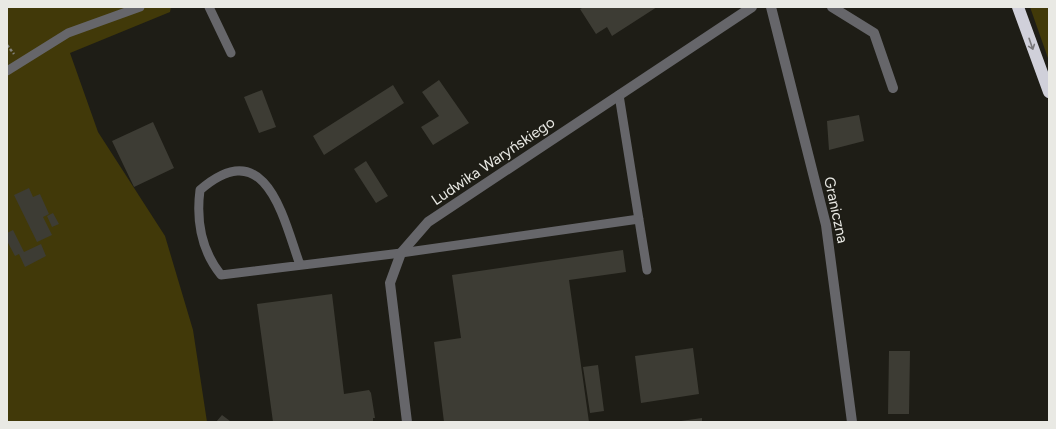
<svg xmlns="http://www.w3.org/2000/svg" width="1056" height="429" viewBox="0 0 1056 429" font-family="Figtree,sans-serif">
<rect width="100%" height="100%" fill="#1e1d16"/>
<path fill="#413909" d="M7,7H171L170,12L70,53L98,132L165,236L193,330L207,422H7Z
M1030,7H1049V61Z"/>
<path fill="#3d3c34" d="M584,7H657L612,36L607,27L596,34L580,9Z
M439,80L469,123L433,145L421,127L439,116L422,92Z
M393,85L404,103L324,155L313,136Z
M262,90L276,127L259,133L244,97Z
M859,115L864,141L829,150L827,121Z
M153,122L174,168L134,187L112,141Z
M366,161L388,196L376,203L354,169Z
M29,188L33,197L40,194L49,214L43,217L52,235L37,242L14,195Z
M53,213L59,224L52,227L47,216Z
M13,230L24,252L41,244L46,256L25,267L19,254L15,256L7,241V233Z
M623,250L626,272L569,280L589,422H444L434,342L461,338L452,275Z
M332,294L344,394L369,390L371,393L375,418H373V422H273L257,304Z
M693,348L699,394L641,403L635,356Z
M889,351H910L909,414H888Z
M598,365L604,411L590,413L583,367Z
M222,415L230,421L229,422H216Z
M702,418V422H681V421Z"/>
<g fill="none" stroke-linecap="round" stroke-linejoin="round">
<path stroke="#82817b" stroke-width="2.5" stroke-dasharray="3 2" stroke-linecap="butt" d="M7,45L14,54"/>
<path stroke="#66666a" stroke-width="9" d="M209,7L231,53
M7,71L68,33L140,7
M619,95L647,270
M300,265C283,217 266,133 200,190C196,221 201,250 221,275L401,253L639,219"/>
<path stroke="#66666a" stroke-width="10" d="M771,7L826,225L852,422
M832,7L874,33L893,88
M407,422L390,283L401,253L428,222L752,7"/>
<path stroke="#d0d0da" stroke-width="12" d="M1018,7L1049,92"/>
</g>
<defs><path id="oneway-shaft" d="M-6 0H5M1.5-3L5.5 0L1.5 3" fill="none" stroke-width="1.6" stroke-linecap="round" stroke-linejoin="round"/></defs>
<use stroke="#777678" href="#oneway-shaft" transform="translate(1031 44) rotate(71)"/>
<g text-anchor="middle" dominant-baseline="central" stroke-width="3" stroke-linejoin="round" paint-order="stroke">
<g font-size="15" fill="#e9e9e4" stroke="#1e1d16">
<text transform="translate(493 161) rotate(-34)">Ludwika Waryńskiego</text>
<text transform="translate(836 210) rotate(78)">Graniczna</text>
</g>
</g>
<rect width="1056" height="429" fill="none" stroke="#e9e9e4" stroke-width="16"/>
</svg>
